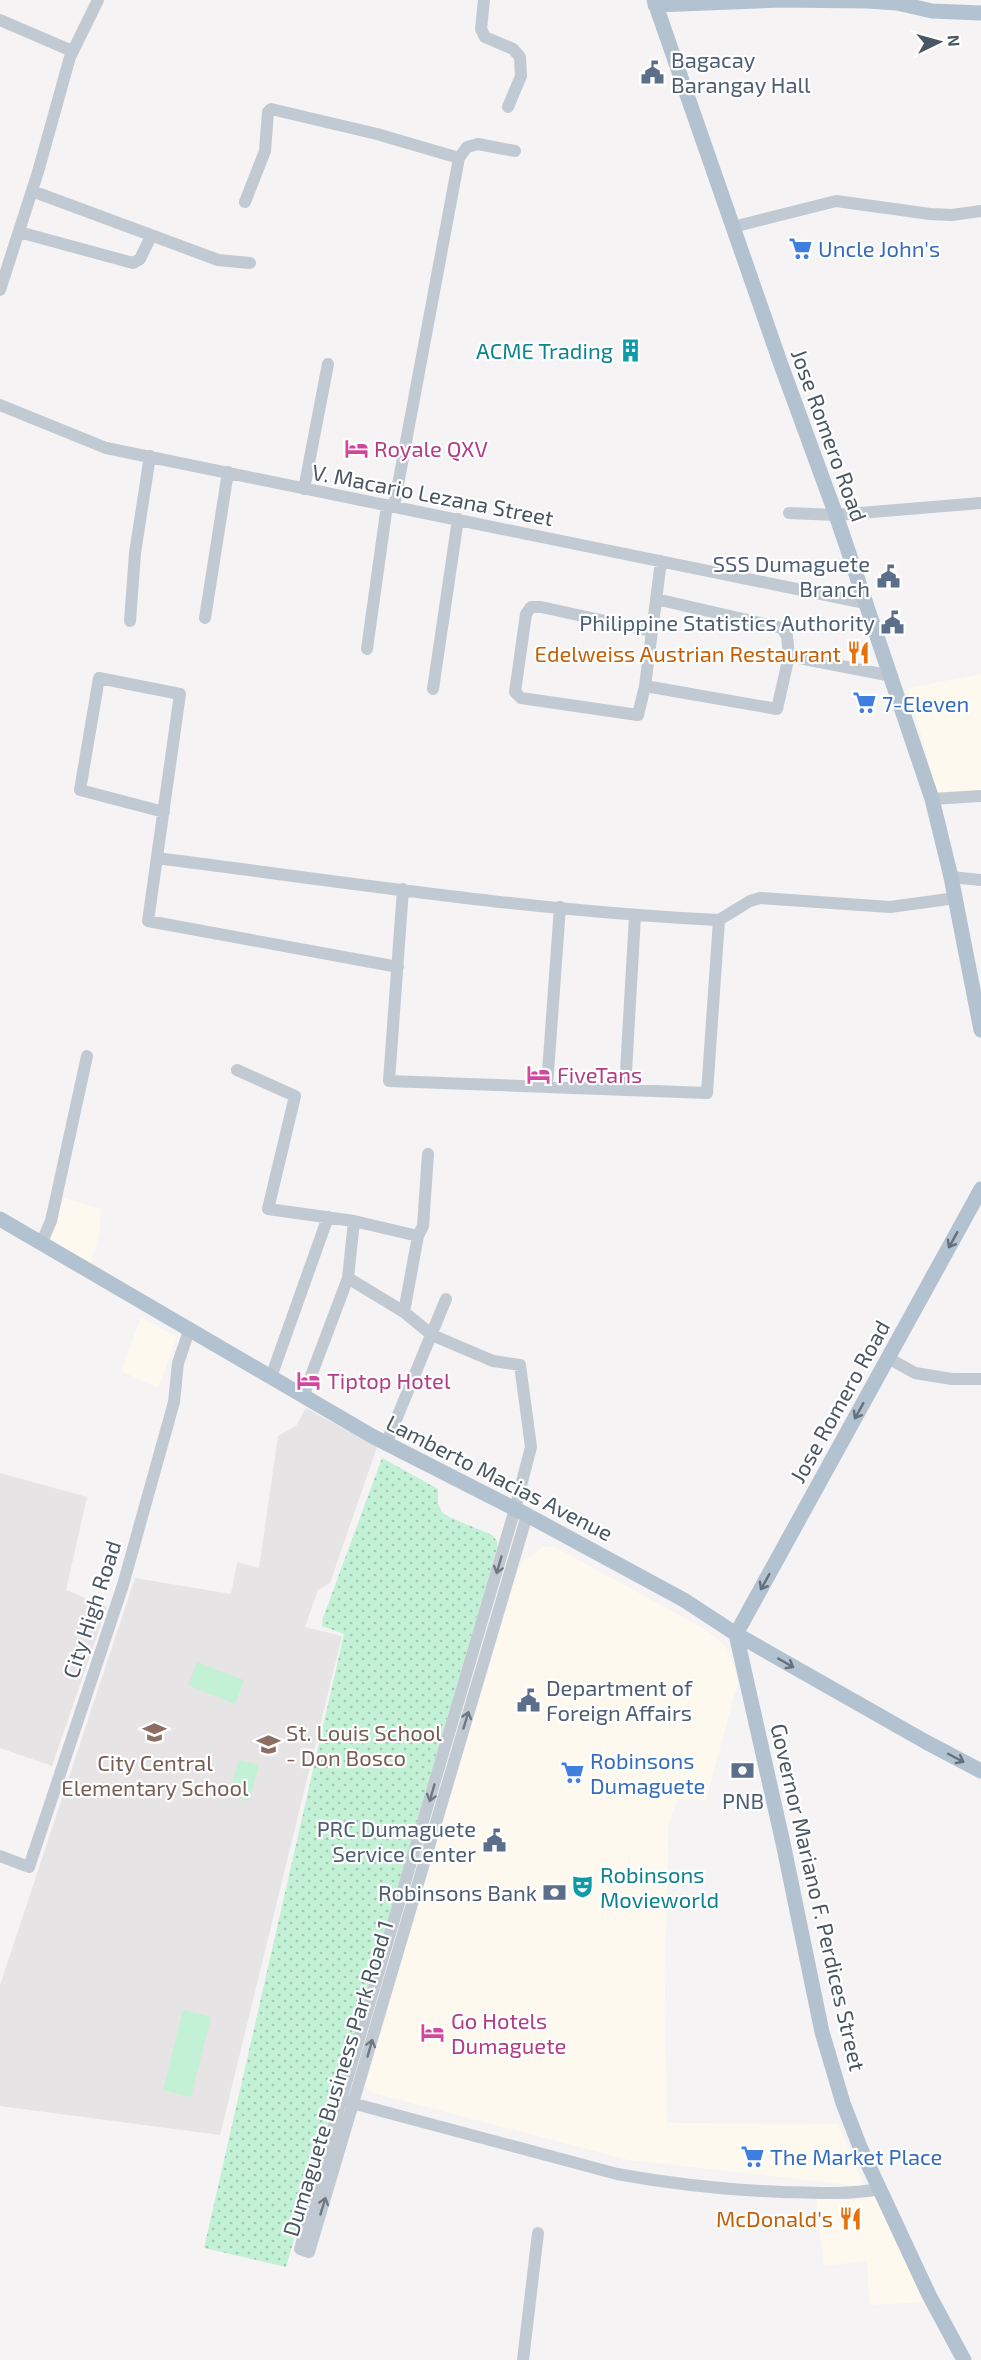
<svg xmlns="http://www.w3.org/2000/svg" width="981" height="2360" viewBox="0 0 981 2360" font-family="'Exo 2',sans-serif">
<defs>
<pattern id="grass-dots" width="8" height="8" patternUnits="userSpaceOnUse" patternTransform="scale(1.5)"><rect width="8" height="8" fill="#c3f1d5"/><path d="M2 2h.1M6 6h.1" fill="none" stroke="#a0c6b0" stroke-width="1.8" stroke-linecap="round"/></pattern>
</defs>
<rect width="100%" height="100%" fill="#f5f3f3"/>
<path fill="#fdf9ef" d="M981,674V791L938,796L908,688Z
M64,1198L101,1209L99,1235L90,1266L50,1246L52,1228Z
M141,1318L177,1337L158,1388L121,1371Z
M543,1547H555L708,1631L724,1645L730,1654L738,1682L706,1800L677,1799L668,1826L665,1991L667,2123L838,2124L862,2179V2184L860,2186L628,2160L370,2092L365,2086L517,1572L523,1561Z
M871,2197H875L926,2302L870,2305L867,2261L824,2266L816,2198L851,2200Z"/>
<path fill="#e6e4e5" d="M306,1408L377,1447L330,1583L318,1590L305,1627L342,1636L220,2135L0,2106V1985L135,1578L231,1594L237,1562L259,1568L278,1436L296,1426Z
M0,1473L87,1497L66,1590L107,1607L52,1766L0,1748Z"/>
<path fill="url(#grass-dots)" d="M382,1458L438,1489V1503L441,1511L447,1516L492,1535L497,1541V1548L286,2267L204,2248L344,1634L322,1626L323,1618Z"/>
<path fill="#c3f1d5" d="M197,1662L244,1680L235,1704L188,1685Z
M239,1760L259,1765L249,1801L229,1795Z
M183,2010L211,2017L191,2097L163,2090Z"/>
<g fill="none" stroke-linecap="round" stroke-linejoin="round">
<path stroke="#c1cad2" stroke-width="12" d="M484,0L481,29L485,37L513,49L520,57L521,76L508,107
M0,20L72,51
M32,191L218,260L250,263
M245,202L265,151L268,112L271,109L377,134L459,158
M733,227L836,201L930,214L952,215L981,211
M19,232L133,263L140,259L151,236
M0,290L38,172L70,57L98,0
M0,405L106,448L865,603
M304,489L328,364
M394,506L459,158L467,147L478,144L515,151
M789,513L836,515L981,503
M656,599L782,628L787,636L789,656
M205,618L228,472
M130,621L135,553L150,456
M651,631L541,607H531L526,614L515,692L521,698L638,715L645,686L661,561
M367,649L387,505
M645,686L777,709L789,656L892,676
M433,689L458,519
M932,799L981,796
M164,812L80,790L99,678L180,694L148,921L398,967
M157,858C344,882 531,911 719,920L707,1093L389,1081L403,889
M951,877L981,880
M719,920L750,901L760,898L890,907L956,898
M237,1070L295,1096L268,1209L354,1221L418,1236
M547,1086L560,907
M625,1089L635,916
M41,1244L51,1221L87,1056
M348,1278L404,1312L432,1335L493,1361L520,1365L531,1447L515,1509L341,2100L300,2249L309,2252L527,1515
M404,1312L418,1236L423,1226L428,1154
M888,1358L915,1373L952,1379H981
M271,1377L328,1217
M303,1397L348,1278L354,1221
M386,1444L446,1299
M0,1856L29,1867L123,1585L174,1402L178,1363L189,1331
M348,2102L617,2174C672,2184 727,2190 783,2192C815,2193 847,2195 879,2189
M523,2360L538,2233"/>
<path stroke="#b3c2d1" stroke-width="15" d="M654,0L780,362L836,515L932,799L951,877L981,1030
M655,5L780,0L867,1L897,3L932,11L981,13
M0,1219L372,1436L527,1515L684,1600L736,1634L926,1742L981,1771
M736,1634L783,1843L822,2032L843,2103L860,2147L929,2295L964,2360
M736,1634L981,1189"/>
</g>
<defs><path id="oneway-shaft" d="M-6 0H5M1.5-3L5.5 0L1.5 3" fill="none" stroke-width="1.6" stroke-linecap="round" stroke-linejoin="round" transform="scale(1.5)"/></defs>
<g stroke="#64717d">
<use href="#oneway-shaft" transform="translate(953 1240) rotate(119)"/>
<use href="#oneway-shaft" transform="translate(859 1411) rotate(119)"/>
<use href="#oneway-shaft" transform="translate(765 1582) rotate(119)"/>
<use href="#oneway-shaft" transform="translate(786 1663) rotate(30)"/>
<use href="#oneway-shaft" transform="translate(956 1758) rotate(28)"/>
</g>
<g stroke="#6e7983">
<use href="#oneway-shaft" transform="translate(499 1565) rotate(106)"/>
<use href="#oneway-shaft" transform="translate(466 1720) rotate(-73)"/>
<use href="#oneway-shaft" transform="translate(432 1793) rotate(106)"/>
<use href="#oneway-shaft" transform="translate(370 2048) rotate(-74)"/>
<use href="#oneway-shaft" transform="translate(323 2206) rotate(-73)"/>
</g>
<defs>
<symbol id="civic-bare" viewBox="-9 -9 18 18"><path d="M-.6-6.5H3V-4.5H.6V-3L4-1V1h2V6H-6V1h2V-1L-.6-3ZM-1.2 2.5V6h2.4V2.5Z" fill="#5c6f8a" stroke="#fff" stroke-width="2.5" paint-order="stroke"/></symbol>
<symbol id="supermarket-bare" viewBox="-9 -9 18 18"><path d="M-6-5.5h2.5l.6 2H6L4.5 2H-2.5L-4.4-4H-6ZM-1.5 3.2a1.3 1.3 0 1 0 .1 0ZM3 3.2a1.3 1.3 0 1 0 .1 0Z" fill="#3f7fe0" stroke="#fff" stroke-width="2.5" paint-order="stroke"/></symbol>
<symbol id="building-bare" viewBox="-9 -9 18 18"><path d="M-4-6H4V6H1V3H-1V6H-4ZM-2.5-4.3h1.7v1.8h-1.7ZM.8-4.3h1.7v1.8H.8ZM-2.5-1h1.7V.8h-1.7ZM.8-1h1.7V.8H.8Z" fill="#0f9aa8" stroke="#fff" stroke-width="2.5" paint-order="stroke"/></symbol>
<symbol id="hotel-bare" viewBox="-9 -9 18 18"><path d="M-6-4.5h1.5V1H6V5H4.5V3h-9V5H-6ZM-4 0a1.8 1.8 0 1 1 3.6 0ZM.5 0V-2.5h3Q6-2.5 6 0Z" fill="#d1479c" stroke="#fff" stroke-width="2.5" paint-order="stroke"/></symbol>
<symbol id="restaurant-bare" viewBox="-9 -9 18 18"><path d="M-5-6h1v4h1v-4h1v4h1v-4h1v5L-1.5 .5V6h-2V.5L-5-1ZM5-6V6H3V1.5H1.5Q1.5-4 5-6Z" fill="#e8710a" stroke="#fff" stroke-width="2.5" paint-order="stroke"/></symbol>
<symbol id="school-bare" viewBox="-9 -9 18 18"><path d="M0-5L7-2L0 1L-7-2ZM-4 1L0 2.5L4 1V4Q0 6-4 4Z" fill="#8d6e63" stroke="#fff" stroke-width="2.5" paint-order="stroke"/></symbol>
<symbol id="bank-bare" viewBox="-9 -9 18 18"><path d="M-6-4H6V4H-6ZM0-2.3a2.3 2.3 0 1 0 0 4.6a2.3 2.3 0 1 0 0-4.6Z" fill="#5c6f8a" stroke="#fff" stroke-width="2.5" paint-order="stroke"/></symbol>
<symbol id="theatre-bare" viewBox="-9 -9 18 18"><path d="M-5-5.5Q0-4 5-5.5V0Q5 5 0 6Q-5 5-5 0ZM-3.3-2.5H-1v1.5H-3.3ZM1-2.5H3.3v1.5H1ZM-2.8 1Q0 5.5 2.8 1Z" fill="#0f9aa8" stroke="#fff" stroke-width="2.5" paint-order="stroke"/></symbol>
</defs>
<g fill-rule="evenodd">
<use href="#civic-bare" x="636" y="56" width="33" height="33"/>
<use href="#supermarket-bare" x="784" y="232" width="33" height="33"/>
<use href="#building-bare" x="614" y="334" width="33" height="33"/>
<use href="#hotel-bare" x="340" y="432" width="33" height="33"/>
<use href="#civic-bare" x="872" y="560" width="33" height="33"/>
<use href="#civic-bare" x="876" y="606" width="33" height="33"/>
<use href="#restaurant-bare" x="842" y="636" width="33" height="33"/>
<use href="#supermarket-bare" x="848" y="686" width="33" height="33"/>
<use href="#hotel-bare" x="522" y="1058" width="33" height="33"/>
<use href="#hotel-bare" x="292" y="1364" width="33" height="33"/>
<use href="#civic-bare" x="512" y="1684" width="33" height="33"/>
<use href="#school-bare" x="138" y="1716" width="33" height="33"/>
<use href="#school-bare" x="252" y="1728" width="33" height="33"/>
<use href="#bank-bare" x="726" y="1754" width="33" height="33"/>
<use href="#supermarket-bare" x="556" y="1756" width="33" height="33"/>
<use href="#civic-bare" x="478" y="1824" width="33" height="33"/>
<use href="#theatre-bare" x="566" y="1870" width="33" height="33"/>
<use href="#bank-bare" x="538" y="1876" width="33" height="33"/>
<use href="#hotel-bare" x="416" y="2016" width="33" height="33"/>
<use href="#supermarket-bare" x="736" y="2140" width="33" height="33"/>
<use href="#restaurant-bare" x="834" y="2202" width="33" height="33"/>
</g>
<g text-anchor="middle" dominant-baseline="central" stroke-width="4.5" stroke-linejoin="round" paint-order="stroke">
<g font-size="22" fill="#4e5e75" stroke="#fff" text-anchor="end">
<text x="671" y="59" text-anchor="start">Bagacay<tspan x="671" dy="25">Barangay Hall</tspan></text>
<text x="870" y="563">SSS Dumaguete<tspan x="870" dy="25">Branch</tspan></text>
<text x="875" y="622">Philippine Statistics Authority</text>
<text x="546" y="1687" text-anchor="start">Department of<tspan x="546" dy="25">Foreign Affairs</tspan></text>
<text x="743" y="1800" text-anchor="middle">PNB</text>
<text x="476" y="1828">PRC Dumaguete<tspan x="476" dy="25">Service Center</tspan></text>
<text x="537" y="1892">Robinsons Bank</text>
</g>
<g font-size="22" fill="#366cbe" stroke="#fff" text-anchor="start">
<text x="818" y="248">Uncle John's</text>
<text x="882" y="703">7-Eleven</text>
<text x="590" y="1760">Robinsons<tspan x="590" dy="25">Dumaguete</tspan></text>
<text x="770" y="2156">The Market Place</text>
</g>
<g font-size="22" fill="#0d838f" stroke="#fff" text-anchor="end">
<text x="613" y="350">ACME Trading</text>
<text x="600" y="1874" text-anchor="start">Robinsons<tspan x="600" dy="25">Movieworld</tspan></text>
</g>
<g font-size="22" fill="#4a5661" stroke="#fff">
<text transform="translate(830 435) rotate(70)">Jose Romero Road</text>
<text transform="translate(433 494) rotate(11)">V. Macario Lezana Street</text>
<text transform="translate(839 1401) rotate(-61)">Jose Romero Road</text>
<text transform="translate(500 1477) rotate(27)">Lamberto Macias Avenue</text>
<text transform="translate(91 1609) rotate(-72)">City High Road</text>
<text transform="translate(819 1897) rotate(77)">Governor Mariano F. Perdices Street</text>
<text transform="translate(337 2078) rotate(-73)">Dumaguete Business Park Road 1</text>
</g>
<g font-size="22" fill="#b23c85" stroke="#fff" text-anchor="start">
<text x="374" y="448">Royale QXV</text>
<text x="557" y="1074">FiveTans</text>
<text x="327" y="1380">Tiptop Hotel</text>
<text x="451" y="2020">Go Hotels<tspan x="451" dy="25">Dumaguete</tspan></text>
</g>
<g font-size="22" fill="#c56008" stroke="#fff" text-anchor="end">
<text x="841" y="653">Edelweiss Austrian Restaurant</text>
<text x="833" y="2218">McDonald's</text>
</g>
<g font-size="22" fill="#785e54" stroke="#fff" text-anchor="start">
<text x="286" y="1732">St. Louis School<tspan x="286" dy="25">- Don Bosco</tspan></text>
<text x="155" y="1762" text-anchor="middle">City Central<tspan x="155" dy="25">Elementary School</tspan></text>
</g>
</g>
<g transform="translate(939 42) rotate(85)" stroke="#ffffff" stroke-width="4.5" paint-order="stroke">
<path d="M0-4.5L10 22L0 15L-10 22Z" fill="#4a5661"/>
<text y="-9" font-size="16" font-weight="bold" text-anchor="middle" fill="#4a5661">N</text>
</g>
</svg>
